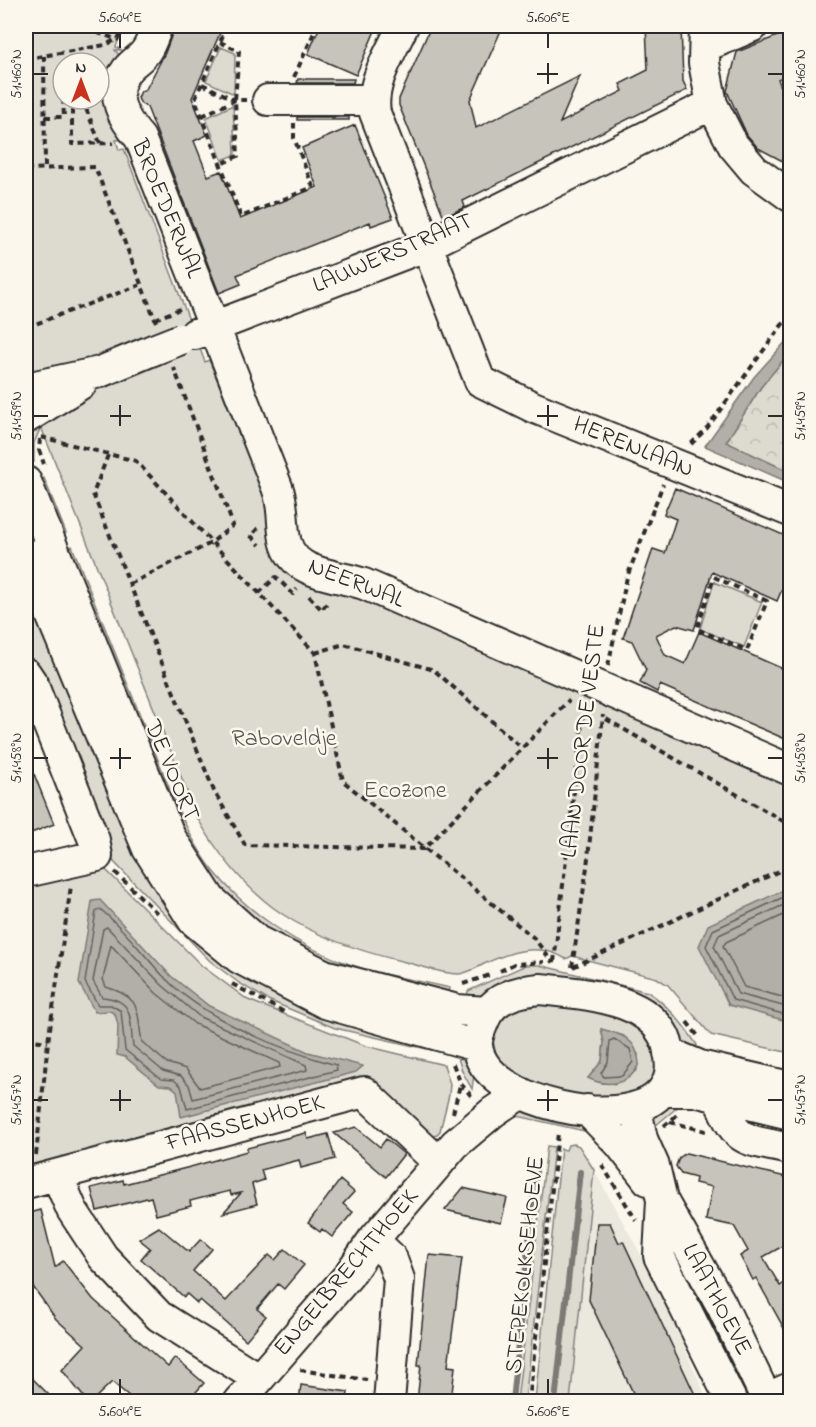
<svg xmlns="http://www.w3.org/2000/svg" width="816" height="1427" viewBox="0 0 816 1427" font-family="'Indie Flower',sans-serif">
<defs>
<pattern id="forest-crowns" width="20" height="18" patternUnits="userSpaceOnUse" patternTransform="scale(1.5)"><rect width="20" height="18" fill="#dddad0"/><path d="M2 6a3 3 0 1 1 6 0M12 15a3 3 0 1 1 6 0" fill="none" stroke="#bebbb3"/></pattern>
</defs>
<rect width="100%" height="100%" fill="#fbf7ec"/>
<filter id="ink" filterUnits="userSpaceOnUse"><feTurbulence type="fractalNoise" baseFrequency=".0167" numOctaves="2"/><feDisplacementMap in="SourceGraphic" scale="12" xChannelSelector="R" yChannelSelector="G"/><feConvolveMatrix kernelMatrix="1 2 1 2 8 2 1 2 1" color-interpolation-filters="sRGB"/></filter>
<g filter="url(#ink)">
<path fill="#ebe8de" d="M594,1170L651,1273L708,1401L570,1402Z"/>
<path fill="#dddad0" stroke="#84827e" stroke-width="1.5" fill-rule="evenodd" d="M26,26H123L116,47L122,50H115L121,58L131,139L116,140L119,150L124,149L205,362L209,360L270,509L267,513L318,581L790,780V1053L711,1035L668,985L657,978L572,956L566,959C539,942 512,951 484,964C476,968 468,973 459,974C440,974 419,965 401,961C305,938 248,906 198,819L41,427L34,443V462L26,467V443L33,426L26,388ZM63,63H99V99H63Z
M221,47L235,53L234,94L206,81Z
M233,105L235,155L222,160L206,118Z
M44,478L66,533L59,535L37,481Z
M72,546L177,807C187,829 198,851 213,870C248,914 299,947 352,965C383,976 418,980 450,988L447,1000L282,950L190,862L65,549Z
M26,566L140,850L436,1037L440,1052L335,1028L268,1000L239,983L210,961L114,862L31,664L26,659Z
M714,582L762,602L744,647L700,629Z
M101,865L202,966L248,1000L366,1046L444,1065L450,1084L449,1095L440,1131L431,1140L371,1086L26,1174V881Z
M526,965H539L648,992C668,1005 684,1025 697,1045L695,1056H691L653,1010L480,999L466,1002L468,991Z
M539,1001C574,1006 618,1008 646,1034C651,1039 654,1048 655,1054C660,1083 636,1102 608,1099C578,1096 548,1093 520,1079C495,1067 480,1028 508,1009C516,1004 530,1003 539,1001ZM601,1029L624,1036L638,1054L637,1070L615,1084L588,1078L602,1061L604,1042Z
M454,1045L475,1067L472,1089L462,1071Z
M685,1101L650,1130L657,1109Z
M515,1107L585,1118L607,1136L504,1113Z
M574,1144L579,1146L594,1170L570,1401H535L561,1149L566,1150L568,1145Z
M547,1146L554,1147L525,1401H517Z
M672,1233L756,1401H742L670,1257Z"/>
<path fill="url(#forest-crowns)" stroke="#84827e" stroke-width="1.5" d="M790,352V472L726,442L761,387Z"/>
<path fill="#b1afa7" stroke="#7b7a75" stroke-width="1.5" d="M790,337V352L761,387L726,442L790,472V483L705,446L754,377Z
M790,887V1022L729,1005L699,946L708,925Z
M100,900L171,976L209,1006L308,1052L363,1066L356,1072L181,1117L177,1091L171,1086L159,1085L125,1057L117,1055L118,1025L115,1014L110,1011L95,1012L79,983L91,908L92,901Z
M601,1029C622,1034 637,1039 639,1063C631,1085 607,1088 588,1078L602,1061L604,1042Z"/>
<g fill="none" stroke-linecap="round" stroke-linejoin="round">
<path stroke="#61605d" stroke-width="1.5" d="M790,894L713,930L706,946L733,1000L790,1016
M790,902L719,935L714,946L738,994L790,1008
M100,909C125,929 144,956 166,979C206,1020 281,1050 336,1065L337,1070L187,1109L181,1086L174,1080L161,1079L125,1050L121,1011L111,1005H98L85,982L96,911Z
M790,912L726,942L723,946L744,987L790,999
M107,927L162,985L200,1017L306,1065L307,1070L193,1099L189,1085L181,1076L163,1071L133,1046C129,1019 136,1000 102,997L93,981L103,929Z
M111,945L156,993L195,1024L279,1063L280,1067L200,1088L186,1069L167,1063L142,1042C136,1010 143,998 106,987L103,979Z
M614,1039L630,1049L633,1062L622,1076L604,1077L601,1073L608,1062L610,1041Z"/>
<path stroke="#7b7a75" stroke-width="6" d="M512,1401L536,1171
M555,1402L580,1172"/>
</g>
<path fill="#c7c4bc" stroke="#2b2b2b" stroke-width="1.5" d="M175,26H223L192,98L207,135L194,141L208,176L221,171L240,219L317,187L302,148L355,125L393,218L371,226L370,222L237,275L241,284L219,293L147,107L141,104L138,98L141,91L146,89L165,53Z
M320,26H377L356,75L308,54Z
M431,26H503L470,100L476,128L580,76L560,123L623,91L620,84L648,70L646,26H681L683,81L687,90L463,201L465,207L444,217L399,105V99Z
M790,31V74L778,79L790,111V165L758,148L747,135L727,91L737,52Z
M298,79H354L353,83H297Z
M297,117H349V120H297Z
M675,488L790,538V570L777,601L712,572L694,630L676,625L656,635L665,655L685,664L699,632L790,672V741L660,685L657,692L640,683L646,670L632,641L623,638L653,549L665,553L676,519L664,514Z
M26,754L54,824L29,834L26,824Z
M356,1127L380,1147L386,1139L404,1154L386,1177L334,1133Z
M306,1133L308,1139L328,1134L335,1159L301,1168L299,1160L261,1170L264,1180L252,1184L257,1204L223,1213L241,1193L231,1195L230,1191L190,1201L191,1206L156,1215L151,1197L97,1211L91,1188L123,1180L124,1184L194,1166L247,1151V1148Z
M686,1153L790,1178V1242L763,1257L780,1286L790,1279V1339L756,1278L753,1280L740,1256L748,1251L734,1226L706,1220L712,1187L695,1183L696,1178L681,1174L676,1166L679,1158Z
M340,1180L354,1192L343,1204L353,1212L332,1237L322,1229L320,1232L308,1223Z
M463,1188L507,1198L501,1223L445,1210Z
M41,1210L55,1267L63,1261L93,1299L168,1367L175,1358L204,1383L188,1401H135L112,1382L92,1401H87L62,1370L85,1345L56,1319L26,1277V1214Z
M597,1223H610L619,1243L623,1241L698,1401H637L589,1300Z
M159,1227L189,1252L201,1239L212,1249L193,1271L226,1301L269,1255L275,1260L285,1249L304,1265L284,1289L278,1284L257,1309L266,1316L246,1340L200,1300L197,1303L187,1294L184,1297L141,1259L150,1248L139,1239Z
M429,1255L462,1258L448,1366L455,1367L451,1401H417L421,1365H418Z
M26,1372L55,1401H26Z
M301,1385L348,1392L347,1401H299Z"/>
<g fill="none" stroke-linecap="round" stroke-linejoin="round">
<defs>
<path id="minor" d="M157,26C154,34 151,44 146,51C141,59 131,63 126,71C108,94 124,120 140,138L277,487C283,502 282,517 284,533C288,576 332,573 364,584L790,770
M403,26C391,52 370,83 375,113L480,381L533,407L790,511
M705,26L704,63L712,104L733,145L754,170L790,196
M706,46L753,26
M268,100H373
M195,334L425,246L712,104
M26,388L100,372L153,350
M26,418L82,383
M26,482L170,837L210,899L257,941L324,975L457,1010L487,1012
M26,554L148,849L193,920L239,958L325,1003L477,1046
M26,674L32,683L94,840L97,856L26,872
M540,989C584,994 659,997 669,1051C672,1066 672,1078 663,1090C630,1135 484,1104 477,1046C476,1038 481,1027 484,1020C492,998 518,991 540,989Z
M669,1053L700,1066L790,1087
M662,1091H694L790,1114
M718,1097C738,1145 742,1138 790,1149
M636,1109L642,1139L654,1166L662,1200L721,1304L768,1402
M587,1110L620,1144L648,1180
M57,1175L72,1210L103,1257L159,1316L259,1379
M26,1183L364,1092L439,1163
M662,1200L659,1256L732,1402
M373,1240L391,1257L399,1279L389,1402
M767,1398L790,1388
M239,1402L348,1276L373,1240L455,1144L493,1112L521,1093"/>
</defs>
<use href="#minor" stroke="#2b2b2b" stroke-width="34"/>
<path stroke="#2b2b2b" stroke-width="4" stroke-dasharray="6 4.5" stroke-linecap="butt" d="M77,26L119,40
M227,26L195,99L241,217L313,187L294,138V123
M220,42L239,51L235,100L238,156L221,164
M44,56L45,168
M26,59L105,45L118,39L124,26
M294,77L317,26
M202,84L235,100H246
M72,99V144L113,143
M82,99L100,143
M202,116L235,100
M45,117H64L63,99
M26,169L95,167L156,322
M155,319L180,309
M26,320V330
M27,327L140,285
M790,400L786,403L790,420
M41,437L136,461L315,653L343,781L534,938L553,963
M40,439L39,450L44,464
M691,444L707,428L782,325L790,318
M108,455L93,494L214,791L245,845L424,849L569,700
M258,528L251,536L260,545
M714,577L767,601L747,650L697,629Z
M130,584L211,543L233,525L174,368
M259,593L276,577L293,594L297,589
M309,596L322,610L329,600
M315,653L344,644L434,670L522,748
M608,666L627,577L663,484
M606,719L790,825
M115,872L159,915
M554,962L584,705
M572,967L587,867L603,715
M573,967L790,866
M500,971L514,964L544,962
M232,984L286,1013
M463,984L490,975
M687,1022L699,1037
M26,1039L48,1042
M453,1064L461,1084L473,1098
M453,1113L460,1085
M670,1122L706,1131
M664,1126L677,1115
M36,1155L48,1042L71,886
M602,1165L636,1220
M300,1370L367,1380
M529,1402L558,1133"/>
<use href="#minor" stroke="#fbf7ec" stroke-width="30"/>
<defs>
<path id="minor-bridge" d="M153,350L181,339"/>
</defs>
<use href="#minor-bridge" stroke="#2b2b2b" stroke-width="34" stroke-linecap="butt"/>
<use href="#minor-bridge" stroke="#fbf7ec" stroke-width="30"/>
</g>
</g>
<path fill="none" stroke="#2b2b2b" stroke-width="2" d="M120,33V48M548,33V48M548,63V84M33,74H48M537,74H558M768,74H783M120,405V426M548,405V426M33,416H48M110,416H131M537,416H558M768,416H783M120,748V769M548,748V769M33,758H48M110,758H131M537,758H558M768,758H783M120,1090V1111M548,1090V1111M33,1100H48M110,1100H131M537,1100H558M768,1100H783M120,1379V1394M548,1379V1394"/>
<g text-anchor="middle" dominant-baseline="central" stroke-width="5" stroke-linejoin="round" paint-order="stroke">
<g font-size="24" fill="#2b2b2b" stroke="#fbf7ec">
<text transform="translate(166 209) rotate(67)">BROEDERWAL</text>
<text transform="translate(393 254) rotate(-23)">LAUWERSTRAAT</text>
<text transform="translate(633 448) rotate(22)">HERENLAAN</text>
<text transform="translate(356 584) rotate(21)">NEERWAL</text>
<text transform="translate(584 741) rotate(-83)">LAAN DOOR DE VESTE</text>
<text transform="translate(171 771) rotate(67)">DE VOORT</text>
<text transform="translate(245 1124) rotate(-15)">FAASSENHOEK</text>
<text transform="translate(526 1265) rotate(-84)">STEPEKOLKSEHOEVE</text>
<text transform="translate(347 1273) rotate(-50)">ENGELBRECHTHOEK</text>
<text transform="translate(716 1300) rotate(62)">LAATHOEVE</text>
</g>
<g font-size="24" fill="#585754" stroke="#fbf7ec">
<text x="284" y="739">Raboveldje</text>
<text x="405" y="791">Ecozone</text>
</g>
</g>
<rect width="816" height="1427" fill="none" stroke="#fbf7ec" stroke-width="66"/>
<g transform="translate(81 81)"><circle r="28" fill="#fbf7ec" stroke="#a8a59f" stroke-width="1.5"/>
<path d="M0-4.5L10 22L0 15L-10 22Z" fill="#c8321e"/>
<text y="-9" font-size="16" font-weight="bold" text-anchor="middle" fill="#2b2b2b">N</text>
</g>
<rect x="33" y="33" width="750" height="1361" fill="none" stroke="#2b2b2b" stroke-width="2"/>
<g font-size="15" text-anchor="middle" fill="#2b2b2b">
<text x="120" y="22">5.604°E</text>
<text x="548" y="22">5.606°E</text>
<text transform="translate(16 74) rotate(-90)" y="5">51.460°N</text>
<text transform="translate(800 74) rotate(-90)" y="5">51.460°N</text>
<text transform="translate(16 416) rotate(-90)" y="5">51.459°N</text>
<text transform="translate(800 416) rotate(-90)" y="5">51.459°N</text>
<text transform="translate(16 758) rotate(-90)" y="5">51.458°N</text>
<text transform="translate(800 758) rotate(-90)" y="5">51.458°N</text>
<text transform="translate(16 1100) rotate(-90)" y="5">51.457°N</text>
<text transform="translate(800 1100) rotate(-90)" y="5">51.457°N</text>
<text x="120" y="1416">5.604°E</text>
<text x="548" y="1416">5.606°E</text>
</g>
</svg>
